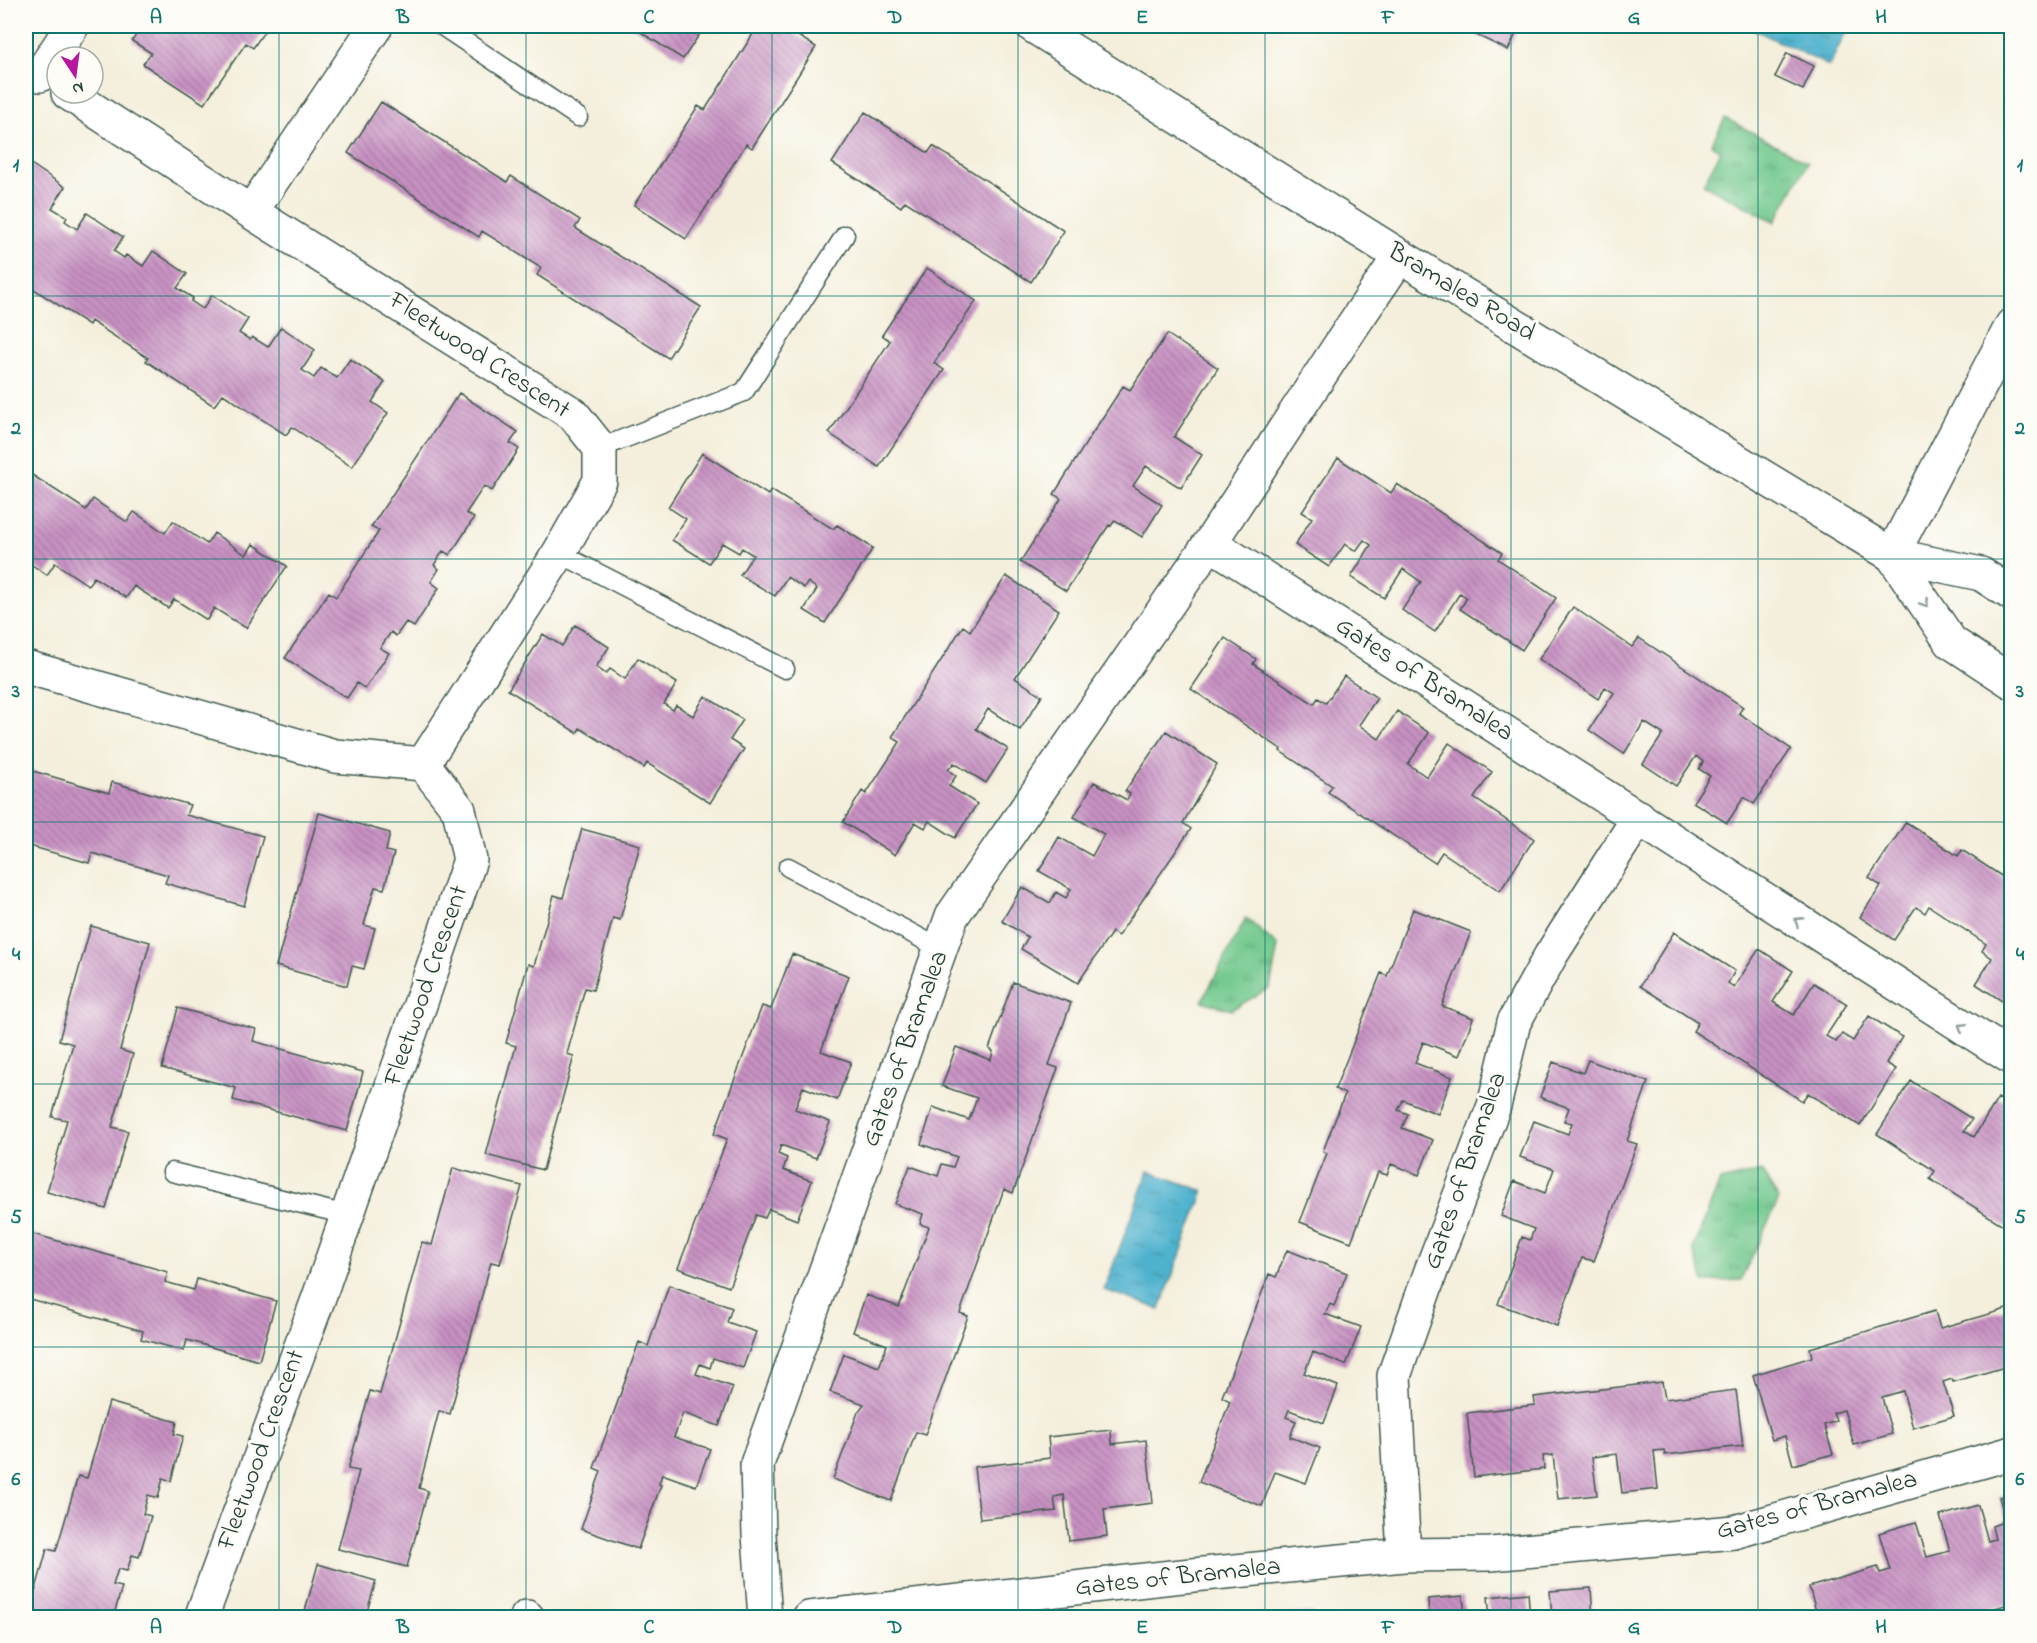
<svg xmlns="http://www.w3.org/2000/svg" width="2037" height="1643" viewBox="0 0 2037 1643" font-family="'Indie Flower',sans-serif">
<defs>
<pattern id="park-tufts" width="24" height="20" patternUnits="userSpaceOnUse" patternTransform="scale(1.5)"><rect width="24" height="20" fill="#71c88d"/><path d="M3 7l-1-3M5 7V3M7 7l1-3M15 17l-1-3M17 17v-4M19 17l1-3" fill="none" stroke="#5ca474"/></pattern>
<pattern id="water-ripples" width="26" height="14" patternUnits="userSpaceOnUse" patternTransform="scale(1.5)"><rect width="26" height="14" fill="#4fb2ce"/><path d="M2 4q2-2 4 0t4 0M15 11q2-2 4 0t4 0" fill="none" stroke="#4192a8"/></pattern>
<pattern id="building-back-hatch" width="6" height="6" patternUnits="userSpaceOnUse" patternTransform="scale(1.5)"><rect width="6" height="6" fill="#c891c3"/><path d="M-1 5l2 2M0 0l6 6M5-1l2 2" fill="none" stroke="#a2789f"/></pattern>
</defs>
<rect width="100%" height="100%" fill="#fdfcf7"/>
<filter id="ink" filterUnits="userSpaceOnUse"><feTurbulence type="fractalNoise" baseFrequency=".0167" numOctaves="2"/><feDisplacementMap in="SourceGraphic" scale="12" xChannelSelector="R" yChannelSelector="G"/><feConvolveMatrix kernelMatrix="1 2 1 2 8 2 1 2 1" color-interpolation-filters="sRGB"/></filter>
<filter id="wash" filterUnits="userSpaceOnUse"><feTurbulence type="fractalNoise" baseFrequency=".008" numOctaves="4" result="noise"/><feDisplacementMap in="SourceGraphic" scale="24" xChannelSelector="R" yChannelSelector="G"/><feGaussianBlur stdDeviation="1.35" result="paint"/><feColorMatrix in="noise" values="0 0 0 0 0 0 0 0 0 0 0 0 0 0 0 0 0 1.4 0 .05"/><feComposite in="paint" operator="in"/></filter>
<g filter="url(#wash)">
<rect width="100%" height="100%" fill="#f4efdc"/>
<path fill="url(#park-tufts)" stroke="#488260" stroke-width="1.5" d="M1725,118L1808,162L1775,222L1703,184L1721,151L1711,145Z
M1246,918L1278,946L1270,988L1231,1010L1202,1001Z
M1761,1171L1779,1199L1741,1280L1704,1282L1693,1249L1720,1181Z"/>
<path fill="url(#water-ripples)" stroke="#377881" stroke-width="1.5" d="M1747,26H1849L1829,66Z
M1148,1171L1204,1191L1160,1309L1104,1290Z"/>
<g id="blocks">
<path fill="url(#building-back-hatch)" d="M142,26H268L253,48L246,43L204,104L143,64L151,53L132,41Z
M631,26H705L683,59Z
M758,26H782L816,47L752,148L746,144L686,239L634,205L698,106L705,110Z
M1457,26H1520L1508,50Z
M1787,53L1814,66L1803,90L1775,77Z
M381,102L507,182L511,176L580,220L575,228L701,307L668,358L537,275L541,268L482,231L479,237L348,153Z
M865,112L928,153L933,146L1064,231L1031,282L905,201L901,207L832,163Z
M31,164L65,187L52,208L67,217L65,221L77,229L87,213L123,237L114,251L124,258L126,255L143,266L153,251L187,274L177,288L193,298L191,301L203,309L212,295L248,319L239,333L250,340L252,337L268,347L281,327L315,350L302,370L314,378L321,368L337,378L350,359L385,382L372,402L388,413L352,467L292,427L286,435L223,394L214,406L146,361L148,358L91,321L89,325L26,284V274L29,269L26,267V173Z
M927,268L976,301L934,363L944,370L879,467L829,433L890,341L882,335Z
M1167,334L1218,368L1174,437L1202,455L1181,488L1146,466L1133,486L1162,505L1142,537L1115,520L1111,526L1109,525L1066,591L1020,562L1061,499L1054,494L1088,440L1123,386L1130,390Z
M459,393L518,432L510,443L519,449L492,491L484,486L466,513L474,518L450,555L443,551L434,565L439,569L431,582L439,588L414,627L406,622L396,636L391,632L380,648L389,653L365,689L357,683L347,698L285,658L329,592L336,597L379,531L371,527Z
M702,453L768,495L771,490L833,529L837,525L873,548L825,623L804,610L817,589L808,582L804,588L787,577L775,596L740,575L753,555L742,548L739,553L722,543L709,563L672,540L686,519L668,507Z
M1338,458L1391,493L1397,484L1502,553L1498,559L1556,598L1522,650L1460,609L1467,598L1460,593L1435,632L1402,610L1421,582L1403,569L1384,598L1351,577L1371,545L1364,540L1356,551L1345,544L1329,567L1295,545L1312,518L1302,512Z
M26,471L86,510L93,499L127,522L134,512L165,533L173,521L207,544L214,533L246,555L253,544L287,566L246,628L214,608L207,620L174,599L168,608L134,586L126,598L94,577L88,585L55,563L47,575L32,565L26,574Z
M1006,576L1059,610L1015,678L1042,696L1020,730L988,709L976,729L1008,749L986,783L954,763L948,770L956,776L949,786L977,804L955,838L929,821L925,828L915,822L895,855L843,822L862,791L866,794L900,742L892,737L963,626L970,631Z
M1573,607L1632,647L1639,638L1743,707L1739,713L1791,749L1754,804L1744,797L1727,823L1693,802L1710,776L1699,769L1703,762L1696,756L1676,786L1643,764L1663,734L1644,722L1624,754L1589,730L1614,693L1605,687L1598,699L1539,659Z
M575,625L609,647L596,667L606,674L610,669L625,679L638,658L677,683L664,704L673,710L676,705L693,716L705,696L743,720L730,740L744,749L710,803L647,763L644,768L580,728L577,733L508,690L543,634L562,646Z
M1225,638L1256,659L1253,664L1314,704L1318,698L1326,703L1344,676L1377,698L1359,725L1379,739L1397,711L1429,733L1408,764L1427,777L1449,743L1492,772L1474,798L1534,839L1500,891L1442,852L1435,863L1328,792L1332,786L1280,751L1281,749L1191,689Z
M1166,731L1217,764L1183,823L1191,829L1118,936L1112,932L1078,983L1021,949L1028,937L1002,921L1022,887L1050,903L1056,892L1066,898L1071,889L1039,871L1059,837L1092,856L1104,834L1074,817L1094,782L1127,800L1130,794L1125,791Z
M26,769L109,793L112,782L190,805L186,815L263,836L244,906L165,883L168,875L92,853L89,863L26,845Z
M319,813L390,833L386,851L394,853L384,889L375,887L364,925L375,928L364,969L352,966L347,986L276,966Z
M1906,822L1958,856L1962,850L2012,883V1000L2008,1005L1976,984L1992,958L1982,951L1986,944L1929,906L1925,913L1916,907L1894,940L1860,917L1881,886L1869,878Z
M582,829L640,845L620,920L613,918L593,990L585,988L567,1054L574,1056L543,1170L486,1155L516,1046L506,1043L528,964L534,966L554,895L563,898Z
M1413,909L1471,932L1442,1006L1473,1018L1459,1056L1423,1042L1415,1063L1452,1077L1438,1114L1403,1100L1398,1110L1408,1114L1402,1128L1433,1140L1419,1175L1391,1164L1387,1175L1378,1172L1351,1242L1300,1222L1327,1153L1323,1151L1345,1094L1335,1089L1381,973L1387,976Z
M91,926L150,942L120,1050L133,1054L112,1127L128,1131L106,1209L47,1192L67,1120L52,1117L73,1044L59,1040Z
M1674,932L1735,971L1728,983L1734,987L1759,949L1793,971L1773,1002L1794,1015L1814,983L1847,1004L1826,1036L1836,1042L1842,1034L1853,1041L1869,1016L1902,1037L1886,1063L1896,1069L1860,1126L1808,1093L1802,1101L1693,1031L1698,1023L1640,986Z
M792,954L849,976L821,1051L851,1062L837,1100L803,1087L795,1109L830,1122L816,1158L781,1145L778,1154L787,1158L783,1170L812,1181L797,1220L769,1209L765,1218L756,1215L729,1287L678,1268L727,1139L714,1134L762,1006L771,1009Z
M1013,982L1071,1003L1049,1065L1058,1068L1013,1193L1004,1189L960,1313L968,1316L925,1435L916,1432L891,1501L833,1479L858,1412L864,1404L830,1392L844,1354L879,1367L887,1345L853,1332L866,1295L899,1307L929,1227L920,1224L923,1214L895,1204L910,1166L938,1176L942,1164L953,1167L957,1157L921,1144L933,1107L969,1120L977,1098L942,1086L956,1047L991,1060L993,1051L989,1049Z
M178,1008L256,1029L253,1041L363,1072L347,1131L233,1100L236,1088L162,1068Z
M1588,1060L1648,1082L1627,1141L1637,1144L1594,1261L1582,1258L1557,1326L1498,1304L1522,1237L1530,1240L1534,1229L1501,1216L1514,1181L1545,1193L1554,1169L1520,1157L1534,1121L1568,1134L1572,1123L1564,1121L1569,1108L1540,1097L1553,1062L1583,1073Z
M1911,1081L1972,1119L1964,1131L1974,1137L1998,1098L2012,1106V1231L1930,1179L1935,1171L1877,1134Z
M453,1168L522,1186L500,1264L491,1262L450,1414L439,1411L419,1488L428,1491L407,1567L338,1549L359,1471L348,1469L370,1391L380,1394L422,1242L432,1245Z
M26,1232L168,1272L165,1282L194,1290L197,1279L276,1301L259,1361L187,1340L184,1351L141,1339L143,1331L26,1298Z
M1287,1250L1347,1273L1334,1306L1330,1304L1325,1314L1361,1327L1346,1365L1313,1352L1304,1373L1338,1386L1324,1423L1289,1410L1286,1417L1296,1421L1290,1437L1320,1448L1306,1483L1275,1472L1262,1506L1199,1482L1230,1401L1222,1397L1269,1274L1276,1277Z
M669,1285L732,1308L727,1322L756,1332L743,1368L713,1358L710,1368L700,1364L696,1374L733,1387L719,1426L683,1413L674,1437L710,1449L696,1486L662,1474L659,1484L661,1485L638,1549L581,1529L601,1471L594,1468L639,1342L648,1346Z
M2010,1308L2012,1365L1953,1382L1952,1379L1943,1382L1954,1416L1913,1428L1903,1391L1882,1397L1892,1434L1854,1445L1844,1410L1833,1413L1836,1421L1824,1425L1833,1454L1793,1465L1785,1436L1772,1440L1753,1375L1812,1357L1810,1348L1935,1311L1940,1328Z
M1662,1382L1665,1399L1736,1390L1743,1446L1665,1455L1664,1450L1654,1451L1658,1489L1622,1493L1617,1454L1592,1457L1597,1495L1558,1499L1553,1455L1543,1456L1544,1469L1474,1477L1467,1413L1535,1405L1534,1397Z
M109,1402L177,1422L174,1434L183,1436L171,1481L163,1478L158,1498L148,1495L143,1514L151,1516L139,1557L132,1555L127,1571L118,1569L113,1585L122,1587L113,1618H28L47,1549L56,1551L78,1476L87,1478Z
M1111,1430L1112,1444L1146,1440L1153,1503L1104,1509L1107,1536L1069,1541L1064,1495L1054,1497L1056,1511L980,1519L974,1467L1050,1458L1048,1437Z
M2012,1494V1603L1962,1618H1818L1809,1587L1878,1567L1880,1573L1890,1570L1879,1533L1916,1522L1927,1557L1950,1551L1940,1516L1978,1505L1988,1541L1995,1539L1992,1526L2006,1521L1999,1497Z
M318,1564L376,1581L365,1618H303Z
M1591,1588L1593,1618H1552L1550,1591Z
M1528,1593L1530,1618H1490L1488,1597Z
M1463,1596L1465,1618H1429L1428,1599Z
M1674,1611V1618H1627V1616Z
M1313,1612V1618H1274V1615Z"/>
</g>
</g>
<g filter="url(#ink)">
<use href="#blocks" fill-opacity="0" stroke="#3f584d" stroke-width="1.5"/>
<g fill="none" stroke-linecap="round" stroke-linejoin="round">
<defs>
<path id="lane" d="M442,26L578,117
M600,448L744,392L845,235
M559,553L785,669
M788,867L941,949
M172,1172L347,1215"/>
<path id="street" d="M40,75L72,26
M68,93L251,212L573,414L600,448V481L559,553L423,764
M251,212L376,26
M1210,543L2012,1058
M1892,555L2012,325
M26,667L335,756L423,764L459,810L470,860L319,1297L201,1618
M1404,1555L1394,1376L1431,1271L1494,1106L1514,1022L1551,955L1639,817
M527,1617L528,1618
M765,1618L759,1535L757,1464L952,916L1210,543L1353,325L1400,256
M809,1618L1172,1577L1404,1555L1491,1554L1734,1532L2012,1453"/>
<path id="secondary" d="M1033,26L1400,256L1892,555L1981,574L2012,594
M1892,555L1951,642L2012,682"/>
</defs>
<use href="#lane" stroke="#3f584d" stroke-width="21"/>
<use href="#street" stroke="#3f584d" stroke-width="36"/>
<use href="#secondary" stroke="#3f584d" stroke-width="36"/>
<use href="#lane" stroke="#fff" stroke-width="18"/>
<use href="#street" stroke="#fff" stroke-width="33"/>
<use href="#secondary" stroke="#fff" stroke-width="33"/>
</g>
<defs><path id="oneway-chevron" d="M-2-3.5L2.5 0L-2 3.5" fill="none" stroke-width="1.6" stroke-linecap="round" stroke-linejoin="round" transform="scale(1.5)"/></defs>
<g stroke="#8f9e9a">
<use href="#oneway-chevron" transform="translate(1925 603) rotate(56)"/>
<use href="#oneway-chevron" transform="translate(1798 921) rotate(-147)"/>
<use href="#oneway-chevron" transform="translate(1962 1027) rotate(-148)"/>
</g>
</g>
<path fill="none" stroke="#0f766e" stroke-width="1.5" stroke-opacity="0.55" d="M279,26V1618M526,26V1618M772,26V1618M1018,26V1618M1265,26V1618M1511,26V1618M1758,26V1618M26,296H2012M26,559H2012M26,822H2012M26,1084H2012M26,1347H2012"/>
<g text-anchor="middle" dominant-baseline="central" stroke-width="6" stroke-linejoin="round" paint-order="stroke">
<g font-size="26" fill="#1f3d34" stroke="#fdfcf7">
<text transform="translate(1461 293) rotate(31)">Bramalea Road</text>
<text transform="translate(479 356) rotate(33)">Fleetwood Crescent</text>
<text transform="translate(1424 680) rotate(33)">Gates of Bramalea</text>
<text transform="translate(427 986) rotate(-71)">Fleetwood Crescent</text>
<text transform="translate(906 1049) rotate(-70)">Gates of Bramalea</text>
<text transform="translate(1466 1171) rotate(-71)">Gates of Bramalea</text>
<text transform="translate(262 1450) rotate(-70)">Fleetwood Crescent</text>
<text transform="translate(1817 1506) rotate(-15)">Gates of Bramalea</text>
<text transform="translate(1178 1578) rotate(-6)">Gates of Bramalea</text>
</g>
</g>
<rect width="2037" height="1643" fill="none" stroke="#fdfcf7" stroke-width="66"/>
<g transform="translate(75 75) rotate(167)"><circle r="28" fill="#fdfcf7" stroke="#a4b0a9" stroke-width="1.5"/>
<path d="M0-4.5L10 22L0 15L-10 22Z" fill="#b5179e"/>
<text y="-9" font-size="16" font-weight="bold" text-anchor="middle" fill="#1f3d34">N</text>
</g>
<rect x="33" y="33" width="1971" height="1577" fill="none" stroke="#0f766e" stroke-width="2"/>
<g font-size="20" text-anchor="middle" font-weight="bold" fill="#0f766e">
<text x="156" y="23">A</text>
<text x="403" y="23">B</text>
<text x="649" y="23">C</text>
<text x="895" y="23">D</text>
<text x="1142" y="23">E</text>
<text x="1388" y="23">F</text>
<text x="1634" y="23">G</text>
<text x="1881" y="23">H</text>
<text x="16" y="171">1</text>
<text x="2020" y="171">1</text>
<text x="16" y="434">2</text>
<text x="2020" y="434">2</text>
<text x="16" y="697">3</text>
<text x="2020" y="697">3</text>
<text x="16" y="960">4</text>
<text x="2020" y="960">4</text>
<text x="16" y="1223">5</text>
<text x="2020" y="1223">5</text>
<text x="16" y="1485">6</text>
<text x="2020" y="1485">6</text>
<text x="156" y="1633">A</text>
<text x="403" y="1633">B</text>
<text x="649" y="1633">C</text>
<text x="895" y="1633">D</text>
<text x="1142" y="1633">E</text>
<text x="1388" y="1633">F</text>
<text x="1634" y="1633">G</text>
<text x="1881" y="1633">H</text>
</g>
</svg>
